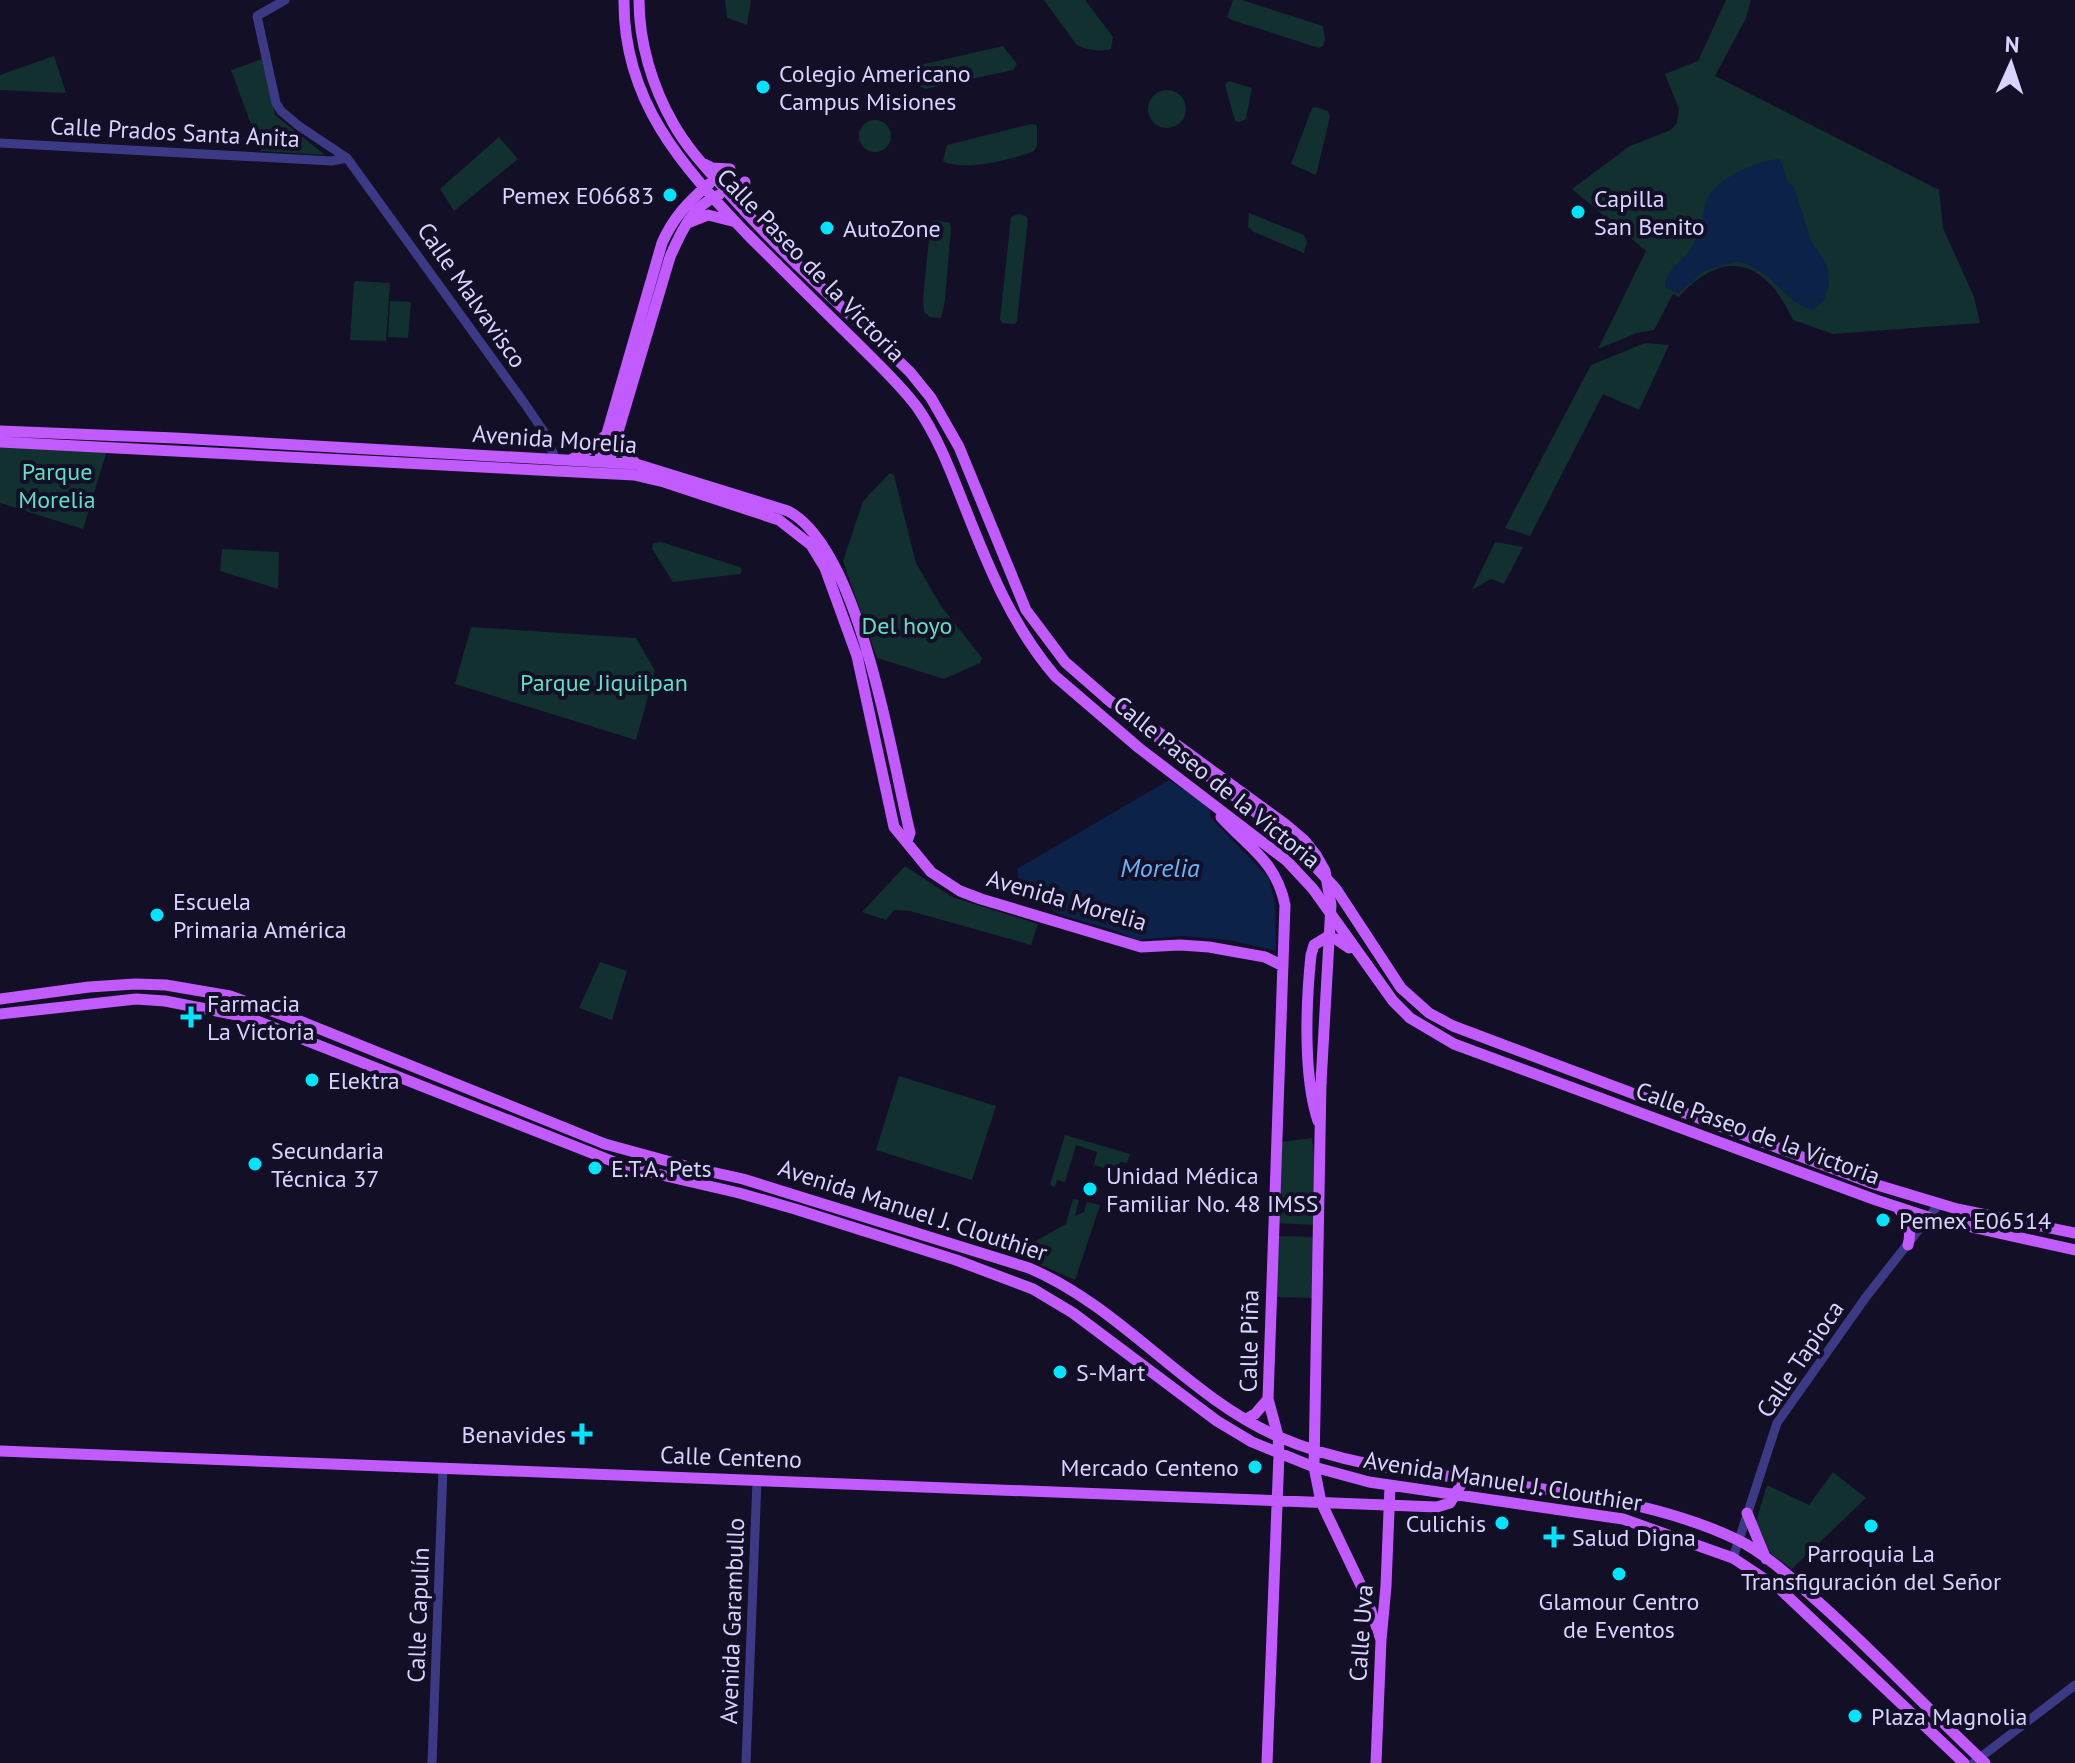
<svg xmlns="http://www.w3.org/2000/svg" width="2075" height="1763" viewBox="0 0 2075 1763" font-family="'PT Sans',sans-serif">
<rect width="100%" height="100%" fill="#130f26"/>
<path fill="#12302f" d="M725,0H751L747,25L727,18Z
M1044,0H1085L1113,37L1111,49C1101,52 1084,50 1076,44Z
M1233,0H1242L1323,26L1325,40L1323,46L1319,48L1232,20L1227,17Z
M1726,0H1751L1746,18L1715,76L1939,190L1943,228L1974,297L1980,323L1833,334L1793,320C1766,261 1725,246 1679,297L1673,294L1654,330L1637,333L1598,349L1646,251L1572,189L1630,146L1671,130L1677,123L1679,109L1665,74L1698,61Z
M1003,46L1017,64L1013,70L925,89L916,84L905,72L907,68Z
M54,56L66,93L0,90V75Z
M262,59L275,115L325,155L261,151L231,70Z
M1229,81L1252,88L1246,119L1240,122L1235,121L1225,85Z
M1148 109a19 19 0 1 1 38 0a19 19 0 1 1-38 0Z
M1316,107L1328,111L1330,117L1316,175L1291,164L1312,108Z
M859 136a16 16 0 1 1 32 0a16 16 0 1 1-32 0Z
M1031,124L1037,125V146L1034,151C1014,159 963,172 943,161L947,145Z
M499,137L518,159L454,211L440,189Z
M1249,213L1304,235L1307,242L1304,253L1254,232L1248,227Z
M1018,214L1026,216L1028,219L1017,321L1015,324L1002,323L1000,319L1011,217Z
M936,220L950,223L951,228L945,300L941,318L930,317L924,312L923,298L930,229L932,221Z
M354,281L390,283L386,341L350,340Z
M390,301L411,302L408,338L388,337Z
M1645,343L1669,345L1639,410L1603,394L1530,536L1505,528L1591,365Z
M0,447L107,451L83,529L0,503Z
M890,473L894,475L916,563L941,606L982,658L980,663L944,679L877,658L843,561L863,501Z
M661,542L740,567L742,570L740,574L673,582L652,549L653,543Z
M1495,542L1523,547L1504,584L1491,579L1472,590Z
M222,549L279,552L278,589L220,571Z
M471,627L636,638L655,671L636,740L455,684Z
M905,866L952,897L1038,924L1031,945L910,911L894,910L886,920L862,912Z
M600,962L627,971L612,1020L579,1008Z
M899,1076L996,1106L972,1180L876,1150Z
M1065,1135L1130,1154L1127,1163L1120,1162L1115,1177L1116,1172L1094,1165L1097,1152L1076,1145L1065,1182L1057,1180L1055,1187L1050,1185Z
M1312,1138L1317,1182L1315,1225L1275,1223L1281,1142Z
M1073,1199L1079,1200L1075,1216L1084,1212L1087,1202L1100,1205L1075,1280L1014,1253L1066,1224Z
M1276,1236L1316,1237L1314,1298L1274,1297Z
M1833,1472L1866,1498L1792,1569L1770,1553L1756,1522L1767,1485L1809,1505Z"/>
<path fill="#0c2248" d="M1778,159L1781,161L1788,182L1794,187L1811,241L1826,263L1828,273L1829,284L1824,300L1814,310C1787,307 1773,269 1737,261L1704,271L1679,293L1665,288C1665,269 1682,263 1691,249C1702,232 1701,220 1706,202C1712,180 1757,161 1778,159Z
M1169,780L1210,807V817L1269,878L1275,903L1276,951L1229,940L1183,936L1136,940L1114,930L1064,916L1020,895L1017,869Z"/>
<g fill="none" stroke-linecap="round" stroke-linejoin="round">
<path stroke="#3d3a85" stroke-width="9" d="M285,0L257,16L276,103L281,111L299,126L347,158L525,404L544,432L556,460
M0,143L332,161L347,158
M1733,1558L1777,1423L1866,1297L1939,1204
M432,1763L443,1468
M746,1763L757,1480
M1973,1763L2075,1685"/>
<path stroke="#c25bff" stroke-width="11" d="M624,0C623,101 682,166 747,234C783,270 819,306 855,341C876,362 899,383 917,407C938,437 951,472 964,505C988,566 1012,626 1055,676L1139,748L1287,861L1313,889L1393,1001L1410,1018L1454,1044L1876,1200L1931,1218L2075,1250
M639,0C639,42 652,86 673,123C688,150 710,172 730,195C786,258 850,313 910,372L931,398L959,447L1026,610L1065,662L1112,703
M704,164L712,168L730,169
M743,209L745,182
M688,223L708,215L732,221
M0,431L175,438L636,464L788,511C860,549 891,755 910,833L907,841
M619,434L624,451L636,464
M0,442L634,475L664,482L779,520L811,545L825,568L857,656L894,827L931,872L960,891L981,899L1141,947L1180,945L1209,947L1265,957L1283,966
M570,460L587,451L605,436
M599,461L662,243C673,218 688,202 709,184
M609,462L670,257C681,232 692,206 719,195
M1148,730L1288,837L1336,889L1401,988L1429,1013L1453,1026L1874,1184L1957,1209L2075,1233
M1221,817C1249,848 1276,861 1285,905L1268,1399L1278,1436L1279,1454L1267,1763
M0,999L89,987L135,984L166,985L230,996L305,1023L605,1144L689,1167L743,1179L1029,1268C1123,1308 1186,1396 1279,1437C1337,1462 1399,1470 1461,1478C1551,1490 1655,1500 1738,1540C1766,1554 1791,1578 1815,1599C1874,1651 1927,1709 1985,1763
M0,1014L136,999L165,1001L247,1017L627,1167L739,1193L795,1209L956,1260L1033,1289L1073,1313L1217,1421L1252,1442L1314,1467L1369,1482L1623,1519L1733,1558L1781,1590L1964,1763
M1321,1083L1314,1467L1321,1502L1365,1594L1381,1640
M1318,1121C1303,1076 1306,1003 1311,955L1314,945L1327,937L1336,939L1349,948
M1897,1207C1908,1218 1912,1231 1908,1245
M1246,1419L1255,1414L1268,1399
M0,1451L1437,1507L1450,1503L1465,1478
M1747,1513L1766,1559
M1376,1763L1381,1640L1386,1586L1390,1486"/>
<path stroke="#c25bff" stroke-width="11" d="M1107,699L1166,737L1285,824L1304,840L1316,855L1325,871L1331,905L1321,1083"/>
</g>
<g fill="#00e5ff" stroke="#130f26" stroke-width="3">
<circle cx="763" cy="87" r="8"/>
<circle cx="670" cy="195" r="8"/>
<circle cx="1578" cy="212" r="8"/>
<circle cx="827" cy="228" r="8"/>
<circle cx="157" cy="915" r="8"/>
<path d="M187 1005h8v8h8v8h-8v8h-8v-8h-8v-8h8z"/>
<circle cx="312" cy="1080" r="8"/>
<circle cx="255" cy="1164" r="8"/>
<circle cx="595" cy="1168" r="8"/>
<circle cx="1090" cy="1189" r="8"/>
<circle cx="1883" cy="1220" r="8"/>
<circle cx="1060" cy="1372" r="8"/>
<path d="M578 1422h8v8h8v8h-8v8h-8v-8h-8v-8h8z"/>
<circle cx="1255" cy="1467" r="8"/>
<circle cx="1502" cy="1523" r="8"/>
<circle cx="1871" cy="1526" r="8"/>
<path d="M1550 1525h8v8h8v8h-8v8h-8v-8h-8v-8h8z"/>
<circle cx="1619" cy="1574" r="8"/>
<circle cx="1855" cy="1716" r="8"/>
</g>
<g text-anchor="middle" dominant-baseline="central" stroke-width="8" stroke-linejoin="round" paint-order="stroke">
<g font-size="24" fill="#d9d4ff" stroke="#130f26" text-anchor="start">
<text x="779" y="73">Colegio Americano<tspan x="779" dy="28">Campus Misiones</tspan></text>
<text x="654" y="195" text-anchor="end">Pemex E06683</text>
<text x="1594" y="198">Capilla<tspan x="1594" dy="28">San Benito</tspan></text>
<text x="843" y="228">AutoZone</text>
<text x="173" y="901">Escuela<tspan x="173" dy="28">Primaria América</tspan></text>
<text x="207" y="1003">Farmacia<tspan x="207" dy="28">La Victoria</tspan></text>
<text x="328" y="1080">Elektra</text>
<text x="271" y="1150">Secundaria<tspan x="271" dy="28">Técnica 37</tspan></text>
<text x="611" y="1168">E.T.A. Pets</text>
<text x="1106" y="1175">Unidad Médica<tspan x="1106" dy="28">Familiar No. 48 IMSS</tspan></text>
<text x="1899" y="1220">Pemex E06514</text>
<text x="1076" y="1372">S-Mart</text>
<text x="566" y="1434" text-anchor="end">Benavides</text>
<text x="1239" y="1467" text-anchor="end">Mercado Centeno</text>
<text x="1486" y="1523" text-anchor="end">Culichis</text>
<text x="1572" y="1537">Salud Digna</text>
<text x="1871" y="1553" text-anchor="middle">Parroquia La<tspan x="1871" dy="28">Transfiguración del Señor</tspan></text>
<text x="1619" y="1601" text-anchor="middle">Glamour Centro<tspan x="1619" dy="28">de Eventos</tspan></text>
<text x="1871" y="1716">Plaza Magnolia</text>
</g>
<g font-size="24" fill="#d9d4ff" stroke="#130f26">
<text transform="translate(175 132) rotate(3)">Calle Prados Santa Anita</text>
<text transform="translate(811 265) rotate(46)">Calle Paseo de la Victoria</text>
<text transform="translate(472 295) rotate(55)">Calle Malvavisco</text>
<text transform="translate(555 439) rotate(4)">Avenida Morelia</text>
<text transform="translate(1217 782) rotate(39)">Calle Paseo de la Victoria</text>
<text transform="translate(1067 900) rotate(16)">Avenida Morelia</text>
<text transform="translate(1758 1133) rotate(20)">Calle Paseo de la Victoria</text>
<text transform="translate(913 1210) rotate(18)">Avenida Manuel J. Clouthier</text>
<text transform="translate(1249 1341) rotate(-89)">Calle Piña</text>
<text transform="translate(1800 1359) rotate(-56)">Calle Tapioca</text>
<text transform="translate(731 1457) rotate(2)">Calle Centeno</text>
<text transform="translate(1503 1481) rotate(9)">Avenida Manuel J. Clouthier</text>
<text transform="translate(418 1615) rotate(-88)">Calle Capulín</text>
<text transform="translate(732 1621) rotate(-88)">Avenida Garambullo</text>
<text transform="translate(1361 1633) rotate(-86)">Calle Uva</text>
</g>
<g font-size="24" fill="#5fe0c0" stroke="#130f26">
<text x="57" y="471">Parque<tspan x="57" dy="28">Morelia</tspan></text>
<text x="907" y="625">Del hoyo</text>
<text x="604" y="682">Parque Jiquilpan</text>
</g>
<g font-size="26" font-style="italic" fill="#62b6ff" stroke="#130f26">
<text x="1160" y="867">Morelia</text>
</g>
</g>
<g transform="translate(2011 64) rotate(3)" stroke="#130f26" stroke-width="6" paint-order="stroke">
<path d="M0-6L14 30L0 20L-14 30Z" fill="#d9d4ff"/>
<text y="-12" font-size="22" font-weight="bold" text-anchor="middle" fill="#d9d4ff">N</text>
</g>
</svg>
